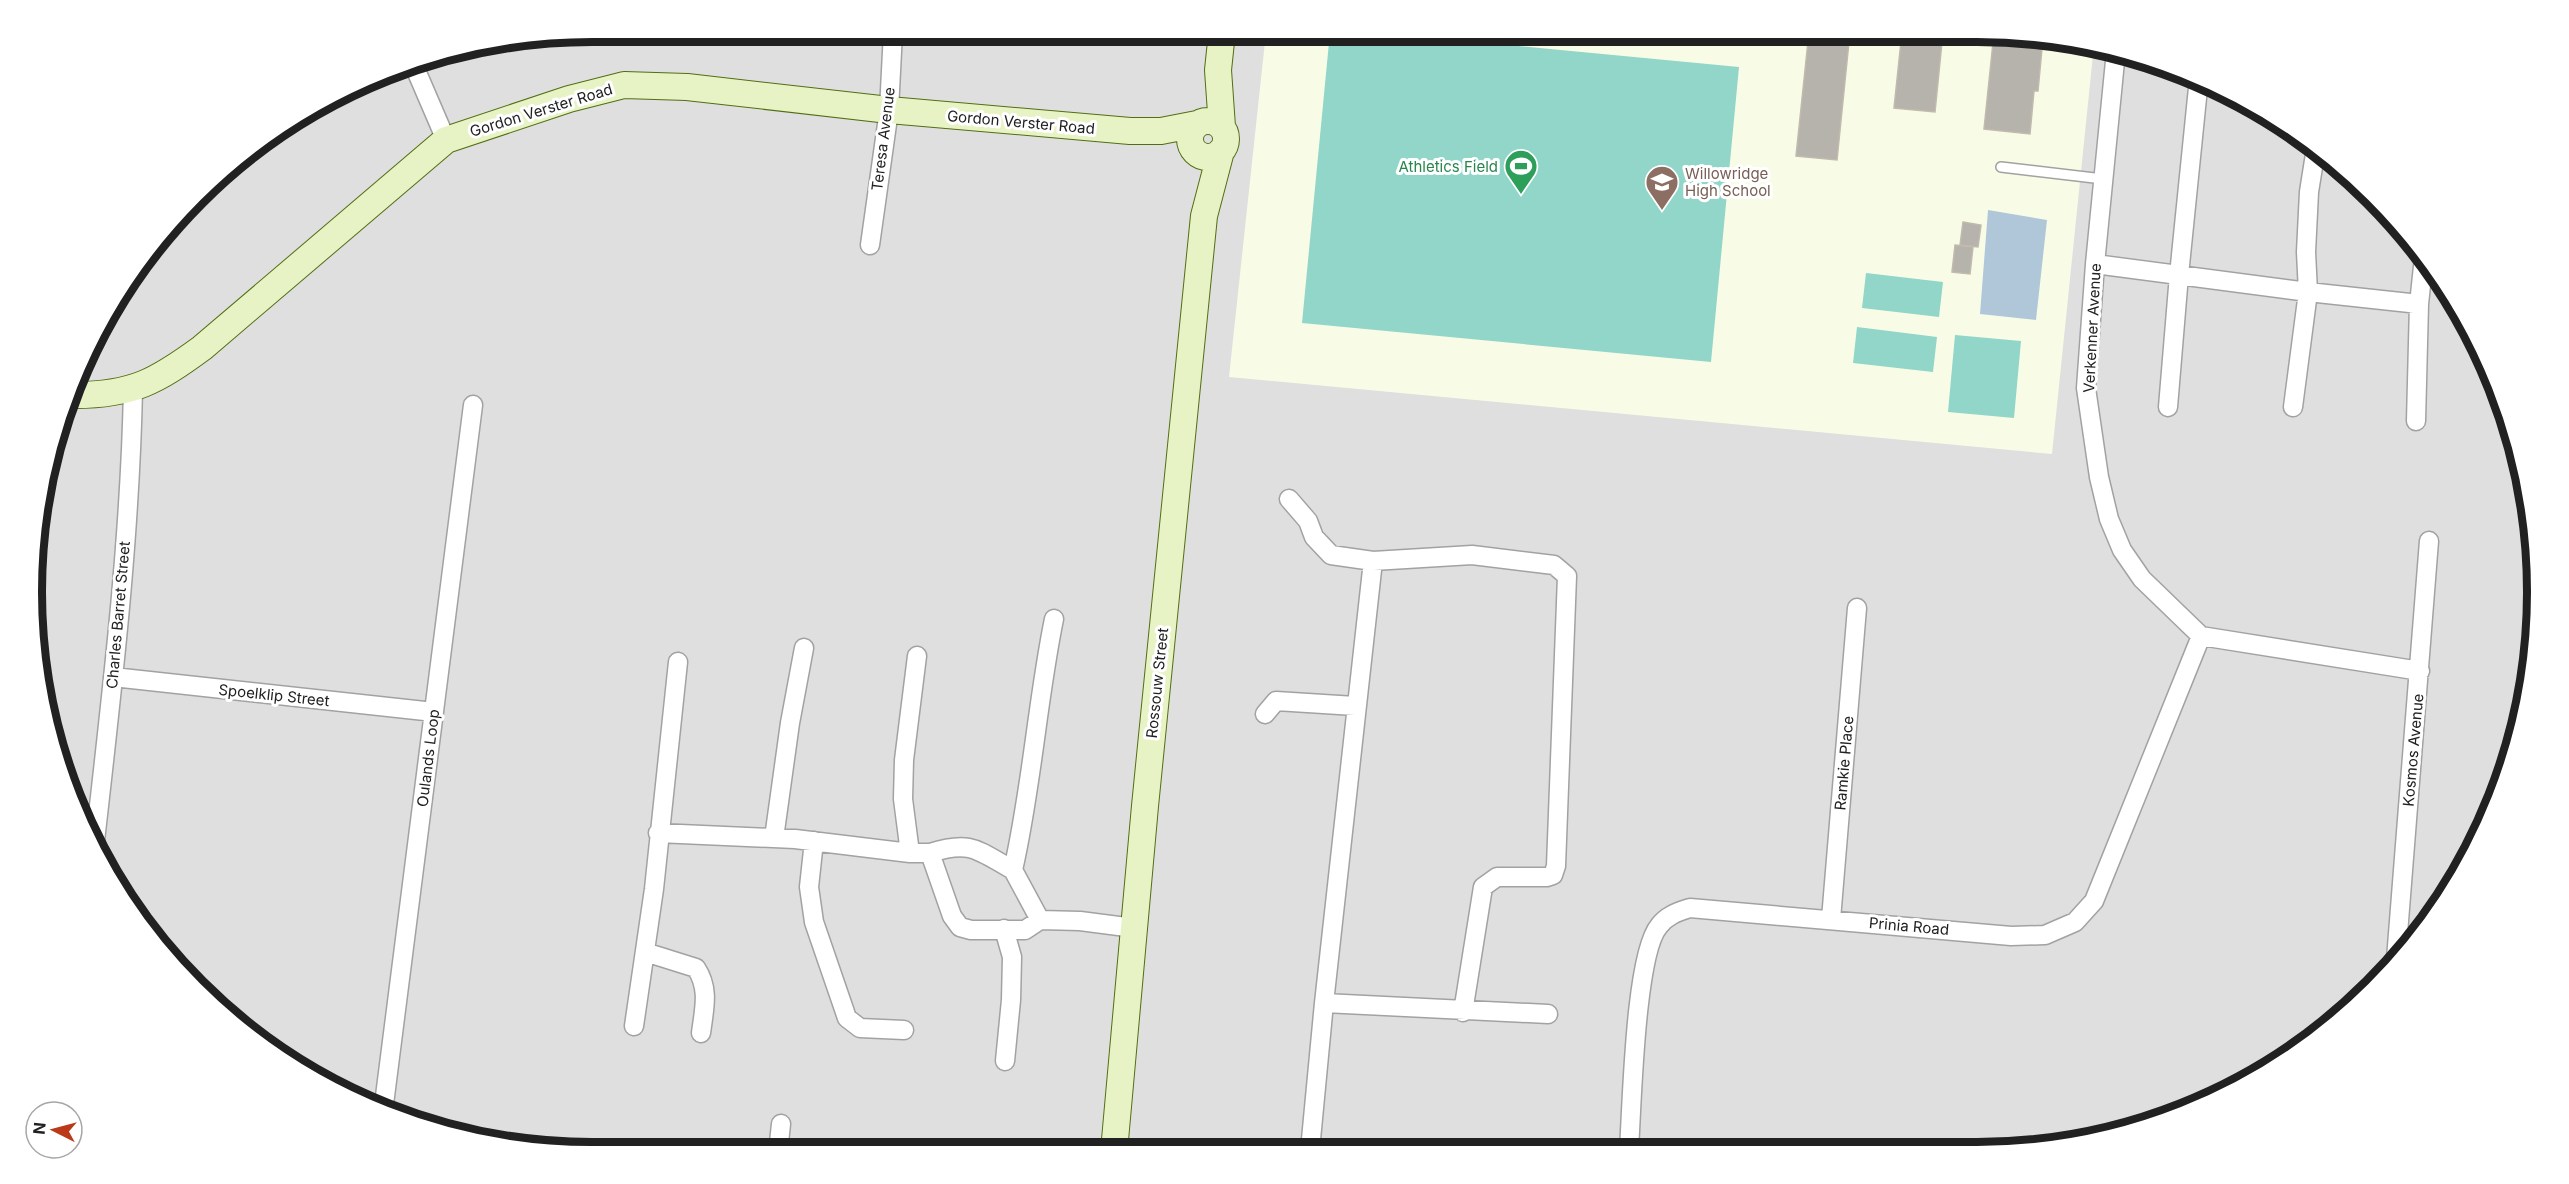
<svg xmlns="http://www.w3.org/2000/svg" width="2569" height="1184" viewBox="0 0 2569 1184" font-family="Inter,sans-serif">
<rect width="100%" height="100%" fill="#f0f0e9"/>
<path fill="#dfdfdf" d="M592,32H1977L2086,42L2191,74L2288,126L2373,195L2443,280L2495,377L2527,482L2537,592L2527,701L2495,806L2422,933L2318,1036L2192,1110L2050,1148L592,1152L483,1142L378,1110L223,1014L106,872L42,701L32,592L42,483L107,311L223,170L311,107L412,61Z"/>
<path fill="#f8fce7" d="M1266,32H1977L2094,45L2052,454L1229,377Z"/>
<path fill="#91d6c9" d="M1330,32H1372L1739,67L1711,362L1302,323Z
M1866,273L1943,282L1939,317L1862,308Z
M1857,327L1937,337L1933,372L1853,363Z
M1955,335L2021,341L2014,418L1948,412Z"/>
<path fill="#afc7d9" d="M1988,210L2047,220L2036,320L1980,314Z"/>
<path fill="#b6b2ac" stroke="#c1baad" stroke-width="1.5" d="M1809,32H1850L1837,160L1796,156Z
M1902,32H1943L1935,112L1894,108Z
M1994,33L2043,38L2038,91H2034L2030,134L1984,129Z
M1963,222L1981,225L1978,247L1960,245Z
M1955,245L1973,247L1970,274L1952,272Z"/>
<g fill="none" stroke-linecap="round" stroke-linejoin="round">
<defs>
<path id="lane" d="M2001,167L2103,179"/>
<path id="street" d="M2116,51L2095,264L2086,388L2099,477L2109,519L2122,550L2142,579L2201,636L2420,671
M412,61L446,140
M870,245L889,110L893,32
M2095,264L2308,292L2419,304
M2168,407L2179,275L2199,78
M2293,407L2308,292L2306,252L2309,192L2316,148
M2416,421L2419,304L2424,257
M1289,499L1308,521L1314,537L1331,555L1373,561L1472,555L1554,565L1567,576L1556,866L1553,875L1547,877H1497L1483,887L1463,1012
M113,677L434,712
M1265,714L1276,701L1355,706
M658,833L795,839L910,853H930L952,916L960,927L971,930H1025L1040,920L1080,921L1134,928
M774,838L790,723L804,648
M95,841C112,691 130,540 133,389
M814,841L809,887L814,922L847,1018L860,1028L904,1030
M910,853L903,799L904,760L917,656
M930,853C971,840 977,850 1013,870
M1831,919L1857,608
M1040,920L1013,870C1032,787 1037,702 1054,619
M1004,929L1012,957L1011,1000L1005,1061
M645,952L696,968C710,989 704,1009 701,1033
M2396,959L2429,541
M1324,1003L1548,1014
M634,1026L654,889L678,662
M383,1112L473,405
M1629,1149C1632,1105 1635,954 1659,926C1667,915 1678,912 1690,908L2011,936L2045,935L2075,922L2094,901L2201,636
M1310,1150L1324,1003L1373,561
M778,1152L781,1124"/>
<path id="secondary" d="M1190 139a18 18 0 1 1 36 0a18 18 0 1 1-36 0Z
M1222,127L1218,70L1222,32
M75,395C133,395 157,381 202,348L446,140L569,99L624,85L687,87L889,110L1130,131H1161L1197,124
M1114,1151L1145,806L1204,216L1221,151"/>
</defs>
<use href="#lane" stroke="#a2a2a2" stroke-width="12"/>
<use href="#street" stroke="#a2a2a2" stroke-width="21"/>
<use href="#secondary" stroke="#526e13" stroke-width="28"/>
<use href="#lane" stroke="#fff" stroke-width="9"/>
<use href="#street" stroke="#fff" stroke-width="18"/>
<use href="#secondary" stroke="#e7f3c5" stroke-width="26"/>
</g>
<defs>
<symbol id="stadium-pin" viewBox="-11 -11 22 30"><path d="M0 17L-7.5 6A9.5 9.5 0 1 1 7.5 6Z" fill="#2e9e5b" stroke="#fff"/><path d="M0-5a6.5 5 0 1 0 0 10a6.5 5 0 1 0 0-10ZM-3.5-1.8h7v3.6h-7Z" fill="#fff"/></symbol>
<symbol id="school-pin" viewBox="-11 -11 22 30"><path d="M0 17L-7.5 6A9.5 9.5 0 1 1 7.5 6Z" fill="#8d6e63" stroke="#fff"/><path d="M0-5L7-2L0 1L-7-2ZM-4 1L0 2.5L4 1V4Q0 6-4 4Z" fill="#fff"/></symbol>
</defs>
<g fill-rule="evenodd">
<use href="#stadium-pin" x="1502" y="147" width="38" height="52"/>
<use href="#school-pin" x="1643" y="163" width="38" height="52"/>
</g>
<g text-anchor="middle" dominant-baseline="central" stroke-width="6" stroke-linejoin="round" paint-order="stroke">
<g font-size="15" fill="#212121" stroke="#fff">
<text transform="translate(541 110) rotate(-17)">Gordon Verster Road</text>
<text transform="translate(1021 122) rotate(5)">Gordon Verster Road</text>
<text transform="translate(883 139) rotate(-83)">Teresa Avenue</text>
<text transform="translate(2092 328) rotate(-87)">Verkenner Avenue</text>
<text transform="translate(118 615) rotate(-85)">Charles Barret Street</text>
<text transform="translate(1157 683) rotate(-84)">Rossouw Street</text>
<text transform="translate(274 695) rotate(6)">Spoelklip Street</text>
<text transform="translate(2413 750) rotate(-85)">Kosmos Avenue</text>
<text transform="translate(428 758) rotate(-83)">Oulands Loop</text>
<text transform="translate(1844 763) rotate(-85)">Ramkie Place</text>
<text transform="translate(1909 926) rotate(5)">Prinia Road</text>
</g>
<g font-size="15" fill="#27864d" stroke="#fff" text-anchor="end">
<text x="1498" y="166">Athletics Field</text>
</g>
<g font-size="15" fill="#785e54" stroke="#fff" text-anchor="start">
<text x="1685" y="173">Willowridge<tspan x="1685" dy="17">High School</tspan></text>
</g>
</g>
<path d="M0 0H2569V1184H0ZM592 42H1977A550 550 0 0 1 2527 592V592A550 550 0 0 1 1977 1142H592A550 550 0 0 1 42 592V592A550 550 0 0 1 592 42Z" fill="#fff" fill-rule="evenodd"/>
<path fill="none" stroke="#212121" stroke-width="8" d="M592 42H1977A550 550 0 0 1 2527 592V592A550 550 0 0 1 1977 1142H592A550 550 0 0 1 42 592V592A550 550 0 0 1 592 42Z"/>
<g transform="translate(54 1130) rotate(276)"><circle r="28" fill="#ffffff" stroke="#a6a6a6" stroke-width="1.5"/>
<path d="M0-4.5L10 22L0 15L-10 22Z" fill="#bb3918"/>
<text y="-9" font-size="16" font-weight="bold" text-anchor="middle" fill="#212121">N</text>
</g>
</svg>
